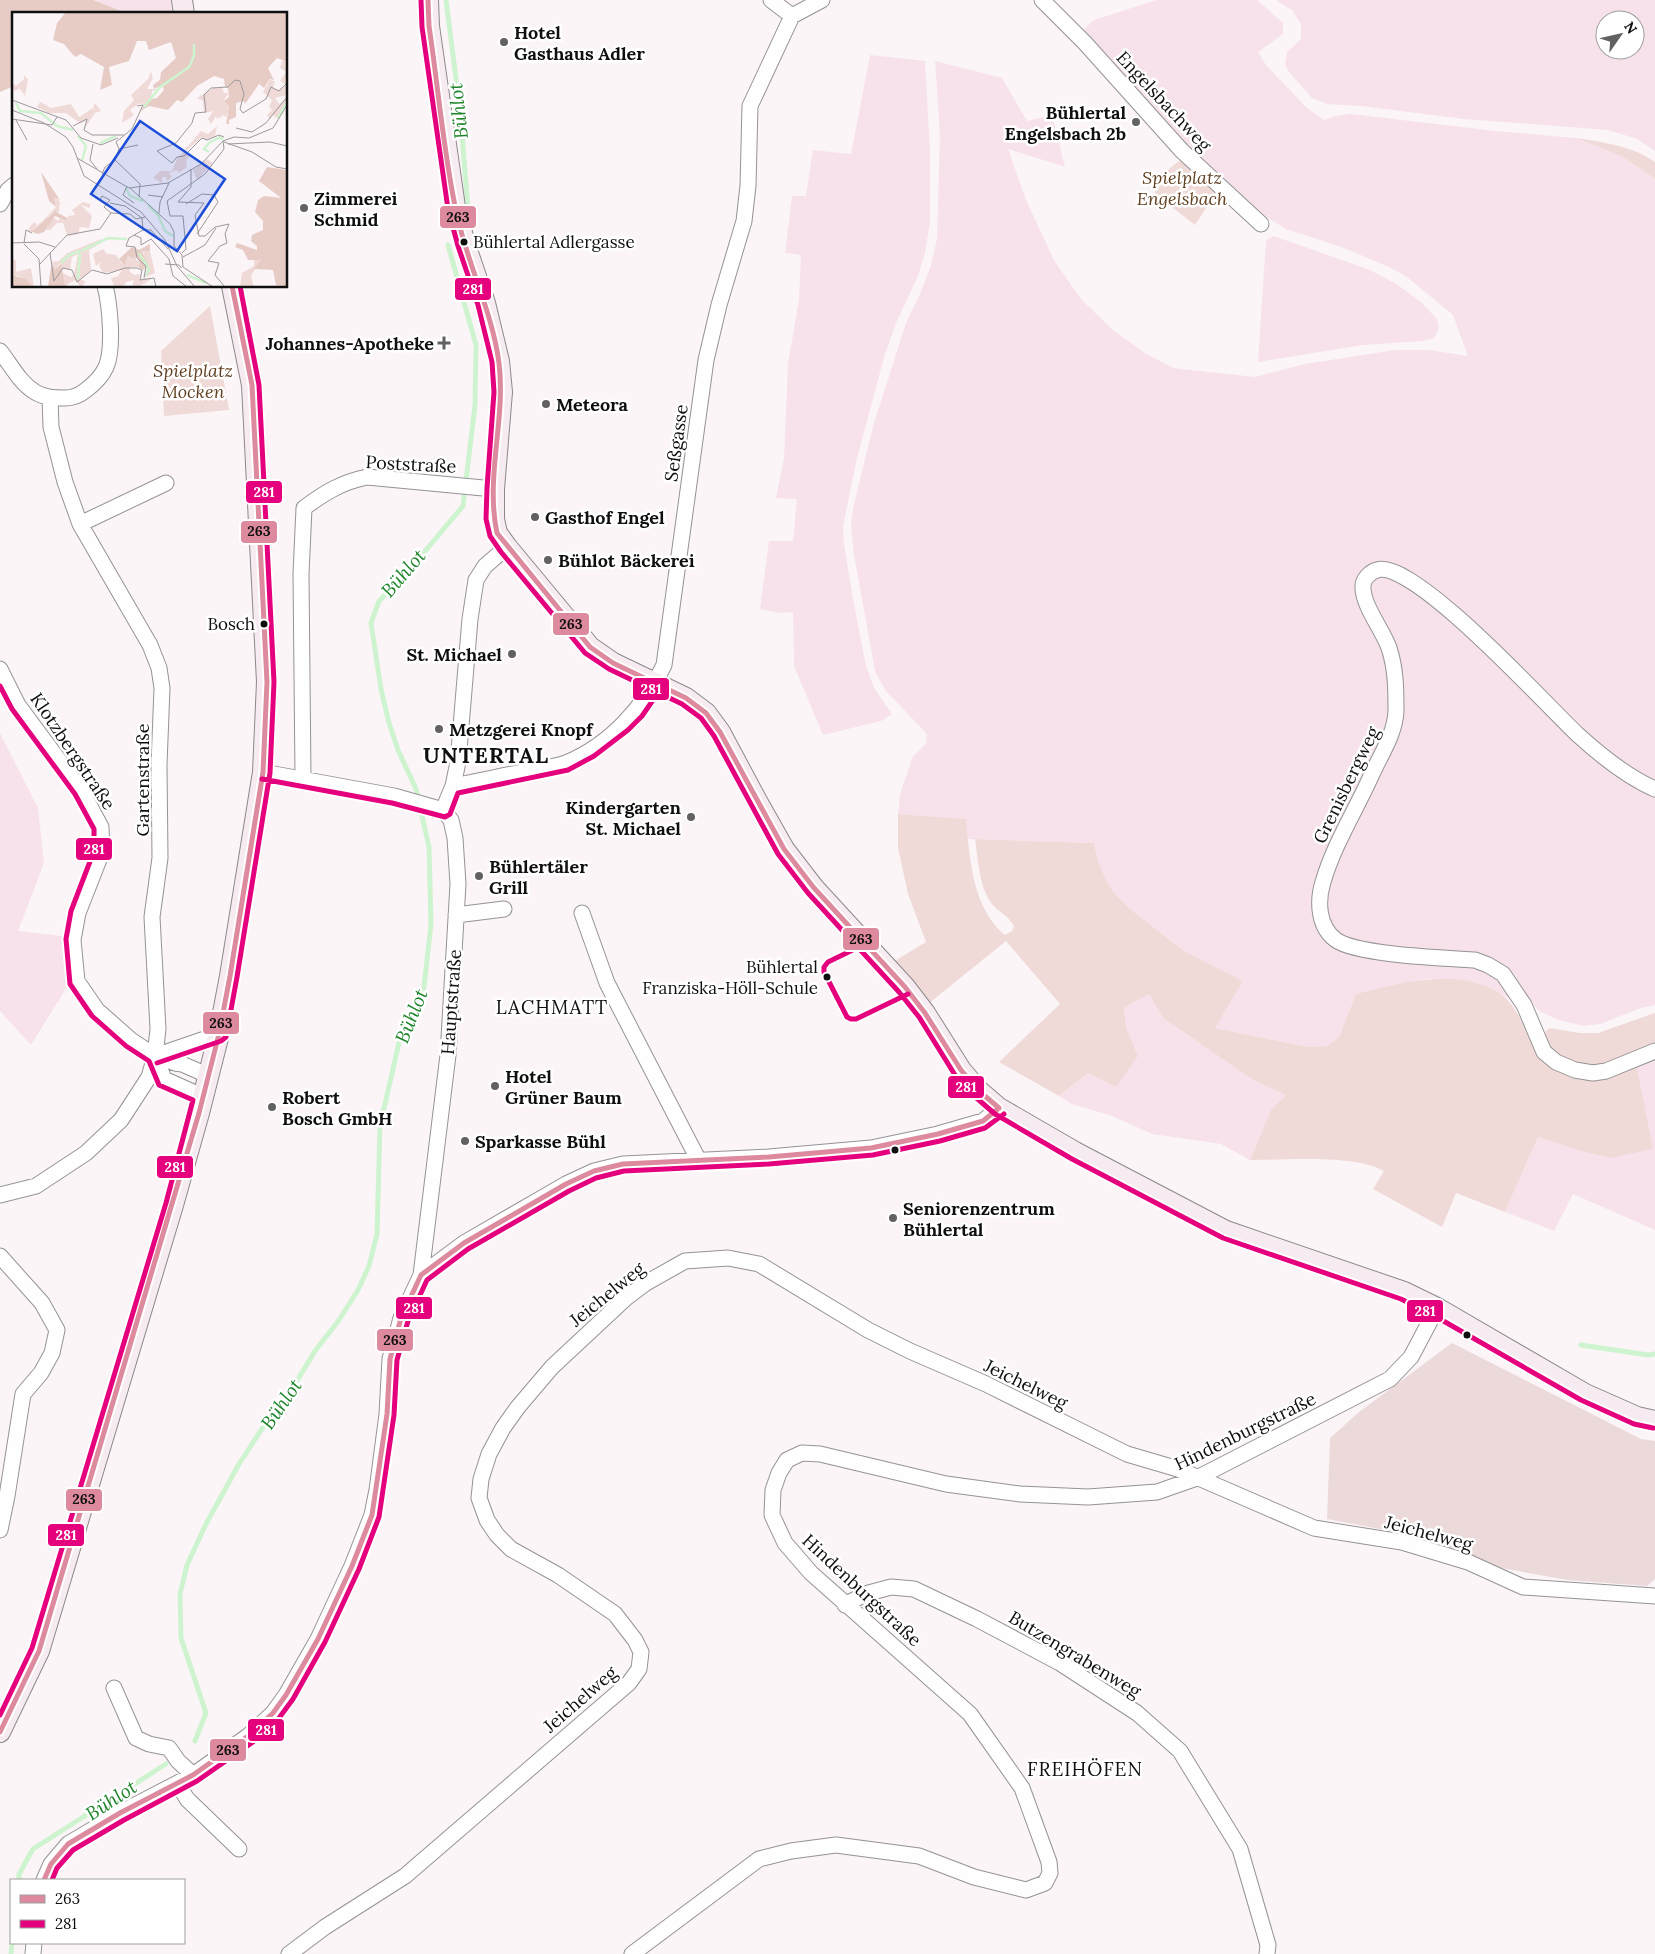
<svg xmlns="http://www.w3.org/2000/svg" width="1655" height="1954" viewBox="0 0 1655 1954" font-family="Lora,serif">
<rect width="100%" height="100%" fill="#fbf5f8"/>
<path fill="#f7e2eb" fill-rule="evenodd" d="M93,0H171L172,14H129Z
M1156,0H1257L1283,23V34L1258,52L1266,65L1307,108L1324,120L1335,116L1351,114L1496,131L1576,138L1621,156L1655,179V1005L1641,1008L1600,1024L1584,1026L1559,1020L1541,1012L1532,1004L1506,997L1491,988L1473,982L1452,979H1427L1356,994L1339,1038L1327,1046L1308,1047L1215,1028L1243,981L1184,951L1129,908L1115,894L1107,882L1098,861L1094,843L968,839L966,819L898,814L900,794L913,756L926,744L927,734L885,690L875,671L854,555L851,526L853,508L874,423L906,323L920,294L931,265L937,239L940,135L935,61L1002,78L1027,121L1052,115L1065,167L1008,149L1026,200L1055,262L1081,299L1114,331L1145,353L1173,368L1255,377L1305,364L1395,350H1429L1468,356L1453,315L1407,277L1389,267L1344,248L1286,229L1253,209L1228,188L1080,33L1094,20Z
M1278,0H1655V151L1637,139L1608,130L1464,119L1361,106L1327,104L1312,98L1289,72L1285,64L1287,52L1301,39V24L1292,10L1278,2ZM1605,20H1635V50H1605Z
M870,55L925,61L930,150V222L925,253L918,276L896,323L885,354L857,458L843,526L844,544L853,599L866,666L874,688L892,714L881,721L823,735L794,666L793,612L780,613L760,609L769,541H793L797,499L776,498L784,458L788,363L799,300L801,255L785,253L792,196H806L813,150L851,154Z
M1274,236L1370,270L1398,285L1422,303L1437,319L1439,328L1434,338L1423,341L1363,345L1258,362L1266,240Z
M0,733L38,808L44,863L18,931L62,936L70,982L31,1045L0,1011Z
M1149,994L1163,1018L1253,1080L1286,1095L1271,1111L1250,1160L1221,1144L1152,1134L1112,1116L1072,1104L1059,1096L1088,1073L1116,1086L1138,1056L1126,1027L1124,1008Z
M1655,1056V1230L1573,1194L1554,1231L1505,1212L1538,1137L1581,1151L1610,1158L1636,1063Z"/>
<path fill="#f0dad8" d="M1576,138C1602,142 1633,146 1655,162V179L1621,156Z
M1179,161L1186,162L1216,193L1195,225L1155,194C1155,178 1168,170 1179,161Z
M210,306L229,410L164,416L161,351Z
M898,814L966,819C970,859 972,908 1005,935L1012,931L1014,926C1006,913 999,913 992,904C979,887 978,859 975,839L1094,843L1098,861L1107,882L1115,894L1129,908L1184,951L1243,981L1215,1028L1308,1047L1327,1046L1339,1037L1356,994C1400,984 1447,969 1490,988C1531,1005 1521,1059 1564,1074C1595,1084 1608,1076 1636,1063L1653,1149L1610,1158L1581,1151L1538,1137L1505,1212L1456,1193L1442,1227L1373,1189L1384,1171C1354,1154 1286,1160 1250,1160L1271,1110L1286,1095L1253,1080L1163,1018L1149,994L1124,1008L1126,1027L1138,1056L1116,1087L1088,1073L1059,1096L999,1062L1060,1004L1006,941L928,1004L893,962L926,942L908,894L898,848Z
M1655,1013V1047L1622,1059L1594,1067L1582,1066L1553,1053L1544,1038L1546,1031L1550,1028L1580,1033H1598Z"/>
<path fill="#e7ccc6" d="M0,0H93L129,14H14V86L0,92Z"/>
<path fill="#ecdadb" d="M1452,1343L1641,1439L1655,1441V1579L1647,1586L1567,1580L1496,1567L1422,1537L1327,1519L1330,1438L1359,1412Z"/>
<g fill="none" stroke-linecap="round" stroke-linejoin="round">
<path stroke="#cef3cf" stroke-width="5" d="M446,0L460,110L469,221
M1581,1345L1648,1355L1655,1354
M195,1741L206,1713L181,1638L180,1594L187,1565L206,1524L239,1464L271,1415L295,1384L315,1351L339,1320L358,1290L369,1266L377,1234L380,1126L400,1038L415,1006L423,996L431,924L429,847L416,789L398,750L389,723L381,689L371,623L379,601L405,575L463,506L475,405L476,345L448,245
M19,1880V1874L33,1849L166,1764
M11,1954L12,1943"/>
<defs>
<path id="street" d="M771,0L792,16
M1042,0L1085,43L1182,151L1261,224
M0,204L8,190L14,185
M0,351C11,365 20,383 35,392C45,398 54,398 65,398C73,398 80,395 86,390C94,384 102,376 106,367C114,349 110,305 105,286
M80,524L166,483
M0,669L18,705L81,790L101,827L102,852L78,913L73,940L77,981L97,1010L131,1040L155,1056L175,1063L182,1064L207,1075
M263,772L394,796L443,810
M303,778L301,574L304,508C324,493 342,482 367,477L494,489
M453,786C479,781 506,775 532,770C543,768 556,767 566,763C610,745 644,707 664,665L706,360L719,305L744,221L748,186L750,106L792,16L822,0
M1655,789C1627,777 1600,755 1577,734C1547,706 1413,558 1377,570C1370,572 1363,579 1363,586C1362,605 1383,630 1389,648C1396,669 1396,690 1396,711C1395,734 1381,754 1372,774C1356,810 1334,844 1323,882C1317,901 1318,927 1336,940C1357,955 1445,958 1475,960L1488,965L1503,974L1524,1005L1544,1052L1556,1062L1575,1070L1593,1073L1606,1071L1655,1051
M443,810L453,786L458,762L470,619L476,580L485,566L507,547
M582,913L607,983L699,1161
M456,915L504,909
M155,1056L219,1034
M155,1056L164,1079L202,1096
M0,1195L36,1186L86,1153L121,1120L149,1077L155,1056L158,1029L152,917L160,858L159,765L162,688L159,668L150,645L80,524L65,482L51,427L50,398
M0,1256L42,1303L57,1330L52,1353L41,1373L23,1394L7,1496L0,1530
M421,1275L464,1243L566,1184L594,1171L623,1164L769,1157L871,1148L938,1134L983,1121L999,1108
M845,1605L865,1594L891,1587L914,1589L977,1619L1060,1663L1137,1713L1180,1751L1240,1849L1268,1945L1267,1954
M114,1688L136,1738L149,1744L169,1748L178,1761L193,1775
M178,1784L187,1799L239,1849
M44,1880L51,1864L68,1844L120,1813L193,1775L248,1736L273,1713L286,1695L318,1639L352,1566L372,1515L377,1490L387,1414L390,1359L401,1318L421,1275L448,1055L458,884L455,838L451,820L443,810
M33,1954L34,1943
M289,1954L325,1927L405,1876L629,1683L639,1669L641,1652L635,1640L615,1614L558,1575L511,1549L497,1535L487,1520L479,1498L481,1479L489,1454L503,1428L518,1407L552,1367L626,1298L646,1283L685,1261L728,1258L759,1264L868,1330L910,1351L986,1384L1127,1454L1178,1469L1314,1528L1402,1542L1468,1562L1523,1587L1655,1596
M632,1954L759,1859L791,1851L836,1845L919,1856L974,1877L1026,1890L1045,1883L1050,1873L1049,1862L1022,1788L970,1714L811,1573L785,1543L772,1515L773,1490L779,1473L787,1460L802,1453L820,1454L946,1484L1020,1494L1088,1497L1157,1492L1197,1478L1390,1379L1411,1357L1437,1308"/>
<path id="secondary" d="M182,0L184,14
M428,0L429,26L455,207L465,244L485,303L499,361L502,392L494,489V519L497,533L507,547L590,647L613,663L686,698L706,713L720,732L758,803L784,849L814,888L905,987L925,1013L961,1070L978,1090L999,1108L1075,1152L1226,1231L1404,1292L1437,1308L1585,1394L1637,1417L1655,1421
M0,1732L39,1651L173,1205L199,1113L219,1034L230,976L263,772L267,682L252,385L232,286"/>
</defs>
<use href="#street" stroke="#959394" stroke-width="17"/>
<use href="#secondary" stroke="#8c898b" stroke-width="22"/>
<use href="#street" stroke="#fefefe" stroke-width="15"/>
<use href="#secondary" stroke="#f5ebf0" stroke-width="20"/>
<defs>
<path id="bus-1" d="M428,0L429,26C438,86 443,147 455,206C465,260 492,309 499,363C506,419 485,477 497,533L590,647L613,663L686,698L706,713L720,732L784,849L814,888L905,987L925,1013L961,1070L978,1090L999,1108
M0,1732L39,1651L199,1113L219,1034L230,976L263,772L267,682L252,385L232,286
M44,1880L51,1864L68,1844L120,1813L193,1775L248,1736L273,1713L286,1695L318,1639L352,1566L372,1515L387,1414L390,1359L401,1318L421,1275L464,1243L566,1184L594,1171L623,1164L769,1157L871,1148L938,1134L983,1121L999,1108"/>
<path id="bus-2" d="M421,0L422,27L448,209L458,246L478,305L492,362L494,392L487,488L486,519L490,536L501,552L585,653L609,669L682,704L701,718L714,736L778,854L808,893L899,992L919,1017L955,1075L973,1095L995,1114L1072,1159L1223,1238L1401,1299L1433,1315L1581,1400L1634,1424L1653,1428
M0,686L12,709L75,794L94,829V851L71,911L66,939L70,984L92,1016L126,1046L149,1061L159,1085L193,1100L166,1203L32,1648L0,1715
M262,779L392,803L445,817L450,814L458,793L568,770L594,756L628,730L642,716L662,687
M869,942L828,962L824,967V972L847,1017L851,1019H856L908,994
M157,1063L221,1041L226,1037L237,977L270,773L274,682L259,385L240,286
M52,1880L57,1868L73,1850L124,1820L197,1781L253,1742L279,1718L293,1699L325,1642L359,1569L379,1517L394,1415L397,1360L408,1321L427,1280L468,1249L569,1191L596,1178L624,1171L769,1164L873,1155L940,1141L985,1128L1004,1114"/>
</defs>
<use href="#bus-1" stroke="#fff" stroke-width="9"/>
<use href="#bus-2" stroke="#fff" stroke-width="9"/>
<use href="#bus-1" stroke="#dd8a9e" stroke-width="5"/>
<use href="#bus-2" stroke="#e5007d" stroke-width="5"/>
</g>
<g fill="#626061" stroke="#fff" stroke-width="2">
<circle cx="504" cy="42" r="5"/>
<circle cx="1136" cy="122" r="5"/>
<circle cx="304" cy="208" r="5"/>
<path d="M441.5 335.5h5v5h5v5h-5v5h-5v-5h-5v-5h5z"/>
<circle cx="546" cy="404" r="5"/>
<circle cx="535" cy="517" r="5"/>
<circle cx="548" cy="560" r="5"/>
<circle cx="512" cy="654" r="5"/>
<circle cx="439" cy="729" r="5"/>
<circle cx="691" cy="817" r="5"/>
<circle cx="479" cy="876" r="5"/>
<circle cx="495" cy="1086" r="5"/>
<circle cx="272" cy="1107" r="5"/>
<circle cx="465" cy="1141" r="5"/>
<circle cx="893" cy="1218" r="5"/>
</g>
<g fill="#0f0f0f" stroke="#fff" stroke-width="2">
<circle cx="464" cy="242" r="4.5"/>
<circle cx="264" cy="624" r="4.5"/>
<circle cx="827" cy="977" r="4.5"/>
<circle cx="895" cy="1150" r="4.5"/>
<circle cx="1467" cy="1335" r="4.5"/>
</g>
<g text-anchor="middle" dominant-baseline="central" stroke-width="5" stroke-linejoin="round" paint-order="stroke">
<g font-size="17" fill="#0f0f0f" stroke="#fff" text-anchor="end">
<text x="473" y="242" text-anchor="start">Bühlertal Adlergasse</text>
<text x="255" y="624">Bosch</text>
<text x="818" y="967">Bühlertal<tspan x="818" dy="21">Franziska-Höll-Schule</tspan></text>
</g>
<g font-size="18" font-weight="bold" fill="#0f0f0f" stroke="#fff" text-anchor="start">
<text x="514" y="32">Hotel<tspan x="514" dy="21">Gasthaus Adler</tspan></text>
<text x="1126" y="112" text-anchor="end">Bühlertal<tspan x="1126" dy="21">Engelsbach 2b</tspan></text>
<text x="314" y="198">Zimmerei<tspan x="314" dy="21">Schmid</tspan></text>
<text x="434" y="343" text-anchor="end">Johannes-Apotheke</text>
<text x="556" y="404">Meteora</text>
<text x="545" y="517">Gasthof Engel</text>
<text x="558" y="560">Bühlot Bäckerei</text>
<text x="502" y="654" text-anchor="end">St. Michael</text>
<text x="449" y="729">Metzgerei Knopf</text>
<text x="681" y="807" text-anchor="end">Kindergarten<tspan x="681" dy="21">St. Michael</tspan></text>
<text x="489" y="866">Bühlertäler<tspan x="489" dy="21">Grill</tspan></text>
<text x="505" y="1076">Hotel<tspan x="505" dy="21">Grüner Baum</tspan></text>
<text x="282" y="1097">Robert<tspan x="282" dy="21">Bosch GmbH</tspan></text>
<text x="475" y="1141">Sparkasse Bühl</text>
<text x="903" y="1208">Seniorenzentrum<tspan x="903" dy="21">Bühlertal</tspan></text>
</g>
<g font-size="18" fill="#0f0f0f" stroke="#fff">
<text transform="translate(1164 101) rotate(47)">Engelsbachweg</text>
<text transform="translate(676 443) rotate(-82)">Seßgasse</text>
<text transform="translate(411 464) rotate(3)">Poststraße</text>
<text transform="translate(73 751) rotate(56)">Klotzbergstraße</text>
<text transform="translate(142 780) rotate(-90)">Gartenstraße</text>
<text transform="translate(1346 785) rotate(-64)">Grenisbergweg</text>
<text transform="translate(451 1002) rotate(-86)">Hauptstraße</text>
<text transform="translate(607 1294) rotate(-39)">Jeichelweg</text>
<text transform="translate(1026 1384) rotate(26)">Jeichelweg</text>
<text transform="translate(1245 1431) rotate(-26)">Hindenburgstraße</text>
<text transform="translate(1429 1533) rotate(15)">Jeichelweg</text>
<text transform="translate(862 1590) rotate(43)">Hindenburgstraße</text>
<text transform="translate(1075 1654) rotate(31)">Butzengrabenweg</text>
<text transform="translate(580 1699) rotate(-41)">Jeichelweg</text>
</g>
<g font-size="18" font-style="italic" fill="#634223" stroke="#fff">
<text x="1182" y="177">Spielplatz<tspan x="1182" dy="21">Engelsbach</tspan></text>
<text x="193" y="370">Spielplatz<tspan x="193" dy="21">Mocken</tspan></text>
</g>
<g font-size="19" font-style="italic" fill="#1e852a" stroke="#fff">
<text transform="translate(458 111) rotate(-96)">Bühlot</text>
<text transform="translate(403 573) rotate(-49)">Bühlot</text>
<text transform="translate(411 1016) rotate(-68)">Bühlot</text>
<text transform="translate(281 1404) rotate(-55)">Bühlot</text>
<text transform="translate(111 1800) rotate(-33)">Bühlot</text>
</g>
<g font-size="19" letter-spacing="1" fill="#0f0f0f" stroke="#fff">
<text x="552" y="1007">LACHMATT</text>
<text x="1085" y="1769">FREIHÖFEN</text>
</g>
<g font-size="22" font-weight="bold" letter-spacing="1" fill="#0f0f0f" stroke="#fff">
<text x="486" y="755">UNTERTAL</text>
</g>
</g>
<g transform="translate(12 12)">
<rect width="275" height="275" fill="#fbf5f8"/>
<path d="M270,49L275,50V83L263,86L267,92L275,86V92L266,107L261,103L257,107L255,103L260,98L257,95L260,88L251,80L258,68L263,69L261,76L266,78L274,73L268,69L274,60L268,56ZM139,59L141,66L135,77H145L140,79L139,87L132,94L130,91L125,93L118,98L122,103L110,111L112,99L122,88L119,83L136,67ZM12,63L16,68L13,84L8,77L0,79V71L4,74L12,67ZM201,76H210L212,81H217L212,88L217,96L214,106L212,103L205,107L204,104L199,112L196,107L201,99L192,101L191,89L185,86ZM25,88L39,96L59,92L67,105L81,96L84,100L81,95L83,91L89,99L83,101L73,116L75,107L68,111L54,101H37L25,95L28,90ZM205,114L203,124L195,128L190,125L174,139L178,143L174,148L175,155L167,161L165,158L157,161L160,165L155,169L154,165H150V171L141,166L148,159H160L165,147L189,119L196,122ZM42,184L48,190L47,200H41L20,218L16,217L22,210L25,213L30,209L44,195ZM71,190L78,192V196L69,193L80,204L77,216L68,215L66,222L54,225L63,220L55,223L51,211H45L38,218H34L41,205L46,209L48,206L55,209L56,204L63,203L60,198ZM89,227L91,230L77,238L79,258L68,267L74,270L69,275L63,268L53,274L49,260L59,265L62,262L66,242L53,249L60,246L58,257H48V252L42,257L39,250L47,249L55,241ZM91,237L95,242L104,243L111,253L116,244L120,247L124,244V248L129,249L126,255H119L117,259L122,263L128,262L127,267L141,266L128,274L120,275L122,268L114,270L111,275L102,274L99,266L106,264L110,258L91,261L87,254L89,250L84,254L81,242ZM131,238L138,239L143,261L133,265L135,257ZM0,246L4,249V260L19,256L22,275L7,264L0,263ZM242,247L249,248L239,264L242,275H228L230,261L242,254Z" fill="#f0dad8"/>
<path d="M54,0H275V50L265,46L256,56L262,68L258,67L252,76L247,72L233,92L232,89L224,91V105L217,108V112H214L217,95L212,89L217,85L216,76L213,75L212,67L202,64L185,74L170,90L165,88L156,98L137,94L129,99L135,88L145,86L152,78L150,73L142,77L141,73L148,68L149,60L164,46L159,30L137,38L134,29H125L117,49L97,55L100,73L88,78L92,55L69,42L63,45L52,32L41,28L45,11ZM255,155L275,158V275L264,273L261,258L242,257L249,248H236L231,238L223,235L225,231L245,238V234L239,229L240,223L251,218V209L243,200L246,188L252,184L269,186L247,169ZM29,160L48,188L42,185L44,195L37,189ZM43,199L55,206V209L43,204L32,220L26,222L15,218H21ZM138,232V239H130L136,253L131,258L126,255L129,249L124,244L121,247L116,244L112,253L107,247L120,235L127,238ZM49,252L53,273L61,275H36L39,255L41,253L43,257ZM0,263L14,267L21,275H0Z" fill="#e7ccc6"/>
<path d="M195,147L201,151L185,168L181,158Z" fill="#ecdadb"/>
<path fill="none" stroke="#cef3cf" stroke-width="2.5" d="M4,91L8,99L29,101L45,114L61,118M132,95L147,76L177,55L182,44V32M266,106L275,90M66,124L74,134L70,149M88,131L104,124M197,140L192,137L197,131L208,125L211,128M114,176L118,184L131,189M136,193L146,203L153,219L161,224M69,239L96,226L115,227M127,241L137,257L133,264M49,251L57,243L68,239M175,263L194,271M66,267L68,241"/>
<path fill="none" stroke="#9d999b" stroke-width="1" d="M0,88L54,108L69,126M125,94L131,93L120,117L104,130L107,137L103,148L128,172L127,185M0,98L32,111L54,125L61,135L72,164L129,200L153,228L165,254L183,275M0,107L40,113L45,105M75,107L72,118L80,123H112M4,108L15,128M61,114L75,107M224,116L240,120M240,120L254,111L275,85M212,125L207,123L195,128L190,126L172,144L165,145L160,151L145,139L164,131L180,111L183,101L194,100L192,83L199,76L216,75L223,68L228,69L232,82L228,97L231,101L254,87L259,75L267,79L275,71M69,126L89,133L106,126M212,130L240,140L264,155L275,157M81,132L78,148L85,157M216,132L258,130L275,134M107,137L126,133M65,146L117,176L156,171L189,152L211,129L222,125L237,126L261,116L275,93M179,157V175L166,190L192,191L183,203L187,224H193L203,215L217,212L213,222L215,231L208,234L196,249L207,251L203,263L213,275M90,162L93,155L103,148M115,174L111,183L122,191M118,176L158,212L162,220V234L170,243L171,255L201,275M136,183L151,185M88,188L90,184L98,188L92,195L99,201M98,191L113,194L130,206M174,192L190,182L202,183L206,190L185,222M147,201L148,190L157,171M130,206L131,218L117,226L114,234L123,235L125,246L134,254L132,266M131,218H139L156,237M122,223L129,226V233L139,227L157,247L161,264L175,275M0,231L27,230L43,235M12,231L14,218L20,221M12,232L27,247L29,275M38,241L42,269L51,256L60,258L65,270L80,258L95,262L113,256H125L130,258L128,268L142,266L144,275M170,241L174,237L171,204H158L155,189L193,162L212,137L211,129M171,245L193,233L204,216M28,252L55,223L88,217L99,201L118,202L124,207L133,205M153,252L167,253L170,256"/>
<path fill="#1d4ed8" fill-opacity="0.15" stroke="#1d4ed8" stroke-width="2.5" d="M128,109L213,167L165,239L79,182Z"/>
<rect width="275" height="275" fill="none" stroke="#0f0f0f" stroke-width="2.5"/>
</g>
<g stroke="#fff" stroke-width="2">
<rect x="439" y="205" width="38" height="24" rx="5" fill="#dd8a9e"/>
<rect x="454" y="277" width="38" height="24" rx="5" fill="#e5007d"/>
<rect x="245" y="480" width="38" height="24" rx="5" fill="#e5007d"/>
<rect x="240" y="520" width="38" height="24" rx="5" fill="#dd8a9e"/>
<rect x="552" y="612" width="38" height="24" rx="5" fill="#dd8a9e"/>
<rect x="632" y="677" width="38" height="24" rx="5" fill="#e5007d"/>
<rect x="75" y="837" width="38" height="24" rx="5" fill="#e5007d"/>
<rect x="842" y="927" width="38" height="24" rx="5" fill="#dd8a9e"/>
<rect x="202" y="1011" width="38" height="24" rx="5" fill="#dd8a9e"/>
<rect x="947" y="1075" width="38" height="24" rx="5" fill="#e5007d"/>
<rect x="156" y="1155" width="38" height="24" rx="5" fill="#e5007d"/>
<rect x="395" y="1296" width="38" height="24" rx="5" fill="#e5007d"/>
<rect x="1406" y="1299" width="38" height="24" rx="5" fill="#e5007d"/>
<rect x="376" y="1328" width="38" height="24" rx="5" fill="#dd8a9e"/>
<rect x="65" y="1488" width="38" height="24" rx="5" fill="#dd8a9e"/>
<rect x="47" y="1523" width="38" height="24" rx="5" fill="#e5007d"/>
<rect x="247" y="1718" width="38" height="24" rx="5" fill="#e5007d"/>
<rect x="209" y="1738" width="38" height="24" rx="5" fill="#dd8a9e"/>
</g>
<g font-size="14" text-anchor="middle" font-weight="bold" fill="#fff">
<text x="473" y="294">281</text>
<text x="264" y="497">281</text>
<text x="651" y="694">281</text>
<text x="94" y="854">281</text>
<text x="966" y="1092">281</text>
<text x="175" y="1172">281</text>
<text x="414" y="1313">281</text>
<text x="1425" y="1316">281</text>
<text x="66" y="1540">281</text>
<text x="266" y="1735">281</text>
</g>
<g font-size="14" text-anchor="middle" font-weight="bold" fill="#111">
<text x="458" y="222">263</text>
<text x="259" y="536">263</text>
<text x="571" y="629">263</text>
<text x="861" y="944">263</text>
<text x="221" y="1028">263</text>
<text x="395" y="1345">263</text>
<text x="84" y="1504">263</text>
<text x="228" y="1755">263</text>
</g>
<rect x="10" y="1879" width="175" height="65" fill="#ffffff" stroke="#9f9f9f"/>
<rect x="20" y="1895" width="25" height="8" fill="#dd8a9e" stroke="#9f9f9f"/>
<text x="55" y="1904" font-size="15" fill="#0f0f0f">263</text>
<rect x="20" y="1920" width="25" height="8" fill="#e5007d" stroke="#9f9f9f"/>
<text x="55" y="1929" font-size="15" fill="#0f0f0f">281</text>
<g transform="translate(1620 35) rotate(56)"><circle r="24" fill="#ffffff" stroke="#9f9f9f"/>
<path d="M0-4L9 19L0 12L-9 19Z" fill="#626061"/>
<text y="-8" font-size="14" font-weight="bold" text-anchor="middle" fill="#0f0f0f">N</text>
</g>
</svg>
